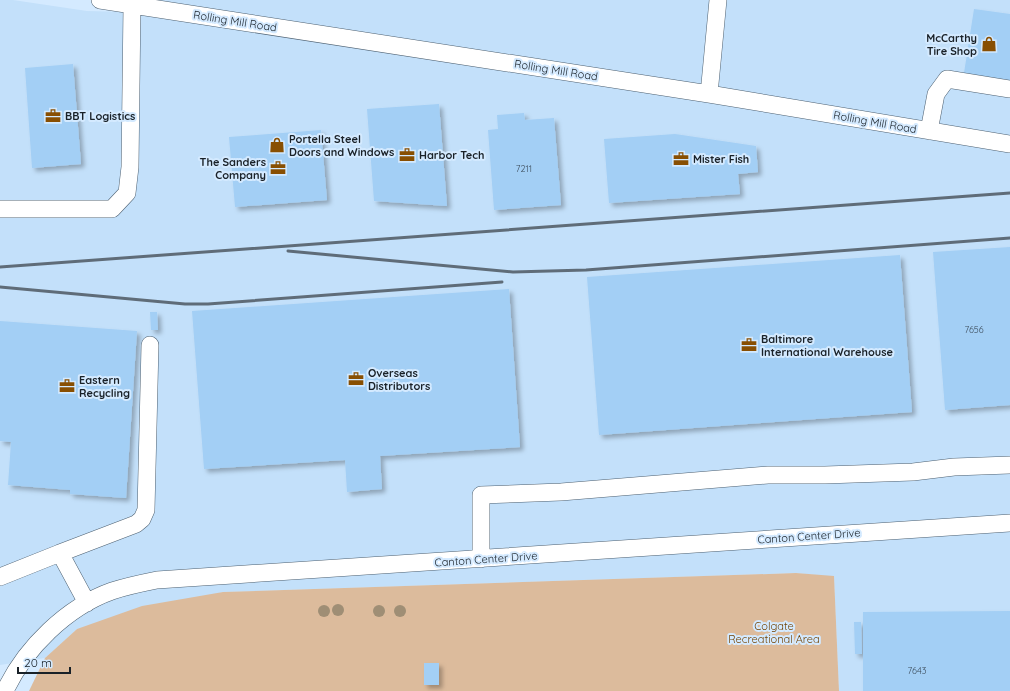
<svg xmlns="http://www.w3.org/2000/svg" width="1010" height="691" viewBox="0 0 1010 691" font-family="Quicksand,sans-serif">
<defs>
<filter id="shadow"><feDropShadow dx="3.5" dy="3.5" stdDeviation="2" flood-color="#0004"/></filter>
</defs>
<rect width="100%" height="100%" fill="#d4eaff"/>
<path fill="#c3e0fa" d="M0,0H13L87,11L250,15L158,0H1010V691H839L834,577L796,573L223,592L77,629L45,658L0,665Z"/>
<path fill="#dcbb9c" d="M796,573L834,576L839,691H29L45,658L77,629L142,606L223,592Z"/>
<path fill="#a3cff5" filter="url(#shadow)" d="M974,9L1010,14V80L964,73Z
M73,64L81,164L32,168L25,68Z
M439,104L447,206L374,201L367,109Z
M524,113L525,120L554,118L561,205L494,210L488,130L498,129L497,115Z
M321,130L327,200L235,207L229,137Z
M675,134L756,146L758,172L738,174L740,194L609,203L604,139Z
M1010,247V405L945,410L933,252Z
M900,255L912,412L599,435L587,277Z
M509,289L520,447L380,456L382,489L347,492L345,460L204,469L192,311Z
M150,312H157L158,330H151Z
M0,321L137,331L126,498L70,494V490L8,485L11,442L0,441Z
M1010,611V691H863V612Z
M854,622H861L862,654H855Z
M424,663H439V685H424Z"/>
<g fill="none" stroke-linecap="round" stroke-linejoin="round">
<defs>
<path id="minor" d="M100,0L709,94L1010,144
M709,94L718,0
M929,131L936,94L947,79L1010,89
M0,209H112L127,193L130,167L132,5
M481,559V495L561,492L768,475H825L913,472L954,467L1010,465
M0,577L60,553
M87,603L60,553L136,524L142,519L146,510L150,345
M5,691C25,648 67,607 112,591C127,586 142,583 157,580L1010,523"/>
</defs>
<use href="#minor" stroke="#4d6071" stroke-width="18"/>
<use href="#minor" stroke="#fff" stroke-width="17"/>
<path stroke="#5f6c78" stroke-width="3" d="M288,251L513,272L586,270L1010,238
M0,267L1010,193
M0,287L185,304H208L502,282"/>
</g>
<g fill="#9f8e75">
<circle cx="338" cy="610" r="6"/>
<circle cx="324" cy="611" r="6"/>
<circle cx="379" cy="611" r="6"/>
<circle cx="400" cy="611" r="6"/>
</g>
<defs>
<symbol id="shop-bare" viewBox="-9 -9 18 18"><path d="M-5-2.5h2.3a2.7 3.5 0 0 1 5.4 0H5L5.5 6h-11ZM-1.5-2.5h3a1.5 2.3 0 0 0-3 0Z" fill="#884f02" stroke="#d4eaff" stroke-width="2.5" paint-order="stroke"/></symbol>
<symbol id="office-bare" viewBox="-9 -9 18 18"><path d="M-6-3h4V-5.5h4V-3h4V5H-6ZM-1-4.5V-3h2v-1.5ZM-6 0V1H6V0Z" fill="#884f02" stroke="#d4eaff" stroke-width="2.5" paint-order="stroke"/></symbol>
</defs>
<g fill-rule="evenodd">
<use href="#shop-bare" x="978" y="33" width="22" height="22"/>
<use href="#office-bare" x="42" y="105" width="22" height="22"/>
<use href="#shop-bare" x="266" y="134" width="22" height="22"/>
<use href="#office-bare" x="396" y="144" width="22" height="22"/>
<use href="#office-bare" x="670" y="148" width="22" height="22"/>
<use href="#office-bare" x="267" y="157" width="22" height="22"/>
<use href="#office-bare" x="738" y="334" width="22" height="22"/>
<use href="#office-bare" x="345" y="368" width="22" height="22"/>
<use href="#office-bare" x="56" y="375" width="22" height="22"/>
</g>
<g text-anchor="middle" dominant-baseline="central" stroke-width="4" stroke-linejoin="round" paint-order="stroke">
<g font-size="9" fill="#3c4c5b">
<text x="524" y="168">7211</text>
<text x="974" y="329">7656</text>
<text x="917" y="670">7643</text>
</g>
<g font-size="11" fill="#192128" stroke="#d4eaff">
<text transform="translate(235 21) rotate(9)">Rolling Mill Road</text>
<text transform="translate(556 70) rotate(9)">Rolling Mill Road</text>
<text transform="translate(875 122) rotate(10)">Rolling Mill Road</text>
<text transform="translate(809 536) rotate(-4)">Canton Center Drive</text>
<text transform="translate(486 559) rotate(-4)">Canton Center Drive</text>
</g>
<g font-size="11" font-weight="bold" fill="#192128" stroke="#d4eaff" text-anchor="start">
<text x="977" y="38" text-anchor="end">McCarthy<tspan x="977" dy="13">Tire Shop</tspan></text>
<text x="65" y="116">BBT Logistics</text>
<text x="289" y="139">Portella Steel<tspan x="289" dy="13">Doors and Windows</tspan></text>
<text x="419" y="155">Harbor Tech</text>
<text x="693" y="159">Mister Fish</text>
<text x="266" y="162" text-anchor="end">The Sanders<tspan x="266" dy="13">Company</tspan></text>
<text x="761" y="339">Baltimore<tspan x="761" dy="13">International Warehouse</tspan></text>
<text x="368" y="373">Overseas<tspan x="368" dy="13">Distributors</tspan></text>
<text x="79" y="380">Eastern<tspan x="79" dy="13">Recycling</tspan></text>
</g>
<g font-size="11" fill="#734304" stroke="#d4eaff">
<text x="774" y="626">Colgate<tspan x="774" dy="13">Recreational Area</tspan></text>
</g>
</g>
<path d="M18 667v6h52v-6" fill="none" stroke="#192128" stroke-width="2"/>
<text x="24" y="667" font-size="12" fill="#192128" stroke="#d4eaff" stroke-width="3" paint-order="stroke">20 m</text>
</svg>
